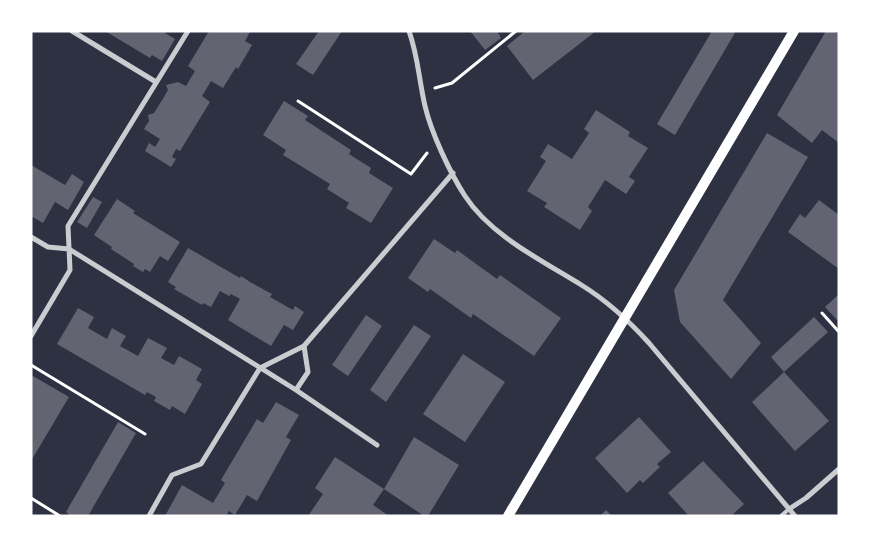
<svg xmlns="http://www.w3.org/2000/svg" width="870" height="547" viewBox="0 0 870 547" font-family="'Fira Sans Condensed',sans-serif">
<rect width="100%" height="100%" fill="#2d3142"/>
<path fill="#626471" d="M105,31H166L165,33L175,39L162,61L152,55L150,58Z
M209,31H249L250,32L245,41L252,45L238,69L236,67L223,88L211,81L202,96L210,102L180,151L176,149L172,157L176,159L171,167L145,151L149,143L155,147L160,139L144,129L149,121L148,115L154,113L164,97L168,90L166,85L178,82L186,86L195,71L188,66Z
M319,31H342L313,75L296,64Z
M470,31H497L501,38L485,50Z
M525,31H596L533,80L507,46Z
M712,31H736L675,135L657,124Z
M826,31L839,33V143L822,130L812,143L777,115Z
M284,101L308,116L305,120L351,150L349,154L371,168L369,173L393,188L371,223L346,208L349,203L327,189L330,184L283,155L286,150L263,135Z
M596,110L630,132L628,136L648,148L629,177L635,181L626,194L605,180L588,207L592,211L580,230L544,207L547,203L527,191L546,161L540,157L548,144L572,159L589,133L584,129Z
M767,133L808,157L723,300L761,343L731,379L680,322L674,290Z
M31,165L65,185L72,174L84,182L68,210L55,202L43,223L31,216Z
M93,197L102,202L87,228L77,222Z
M117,199L135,211L133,213L180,242L168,261L160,256L150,272L145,269L143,272L133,266L134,264L111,249L112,247L94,235Z
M819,200L839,215V269L788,232L800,214L805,218Z
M434,239L455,253L457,250L497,279L500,275L561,318L534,356L473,314L471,318L430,289L428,292L408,278Z
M188,248L240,278L241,276L250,282L272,294L270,297L293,310L295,306L304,312L293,330L284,325L271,346L228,320L240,299L231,294L229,296L220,291L211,307L203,303L202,305L174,289L176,287L168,282Z
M839,294V322L825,307Z
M78,308L94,317L88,328L107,339L112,328L126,336L120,346L138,356L148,338L167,348L161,358L174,365L179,356L202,369L196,380L202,384L185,414L172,406L170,410L154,401L156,397L147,392L145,395L57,344Z
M366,315L382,326L348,376L332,365Z
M814,317L828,332L784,372L771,357Z
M414,325L431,336L386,402L370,390Z
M463,354L505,382L465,442L423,414Z
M784,372L829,421L795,451L752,402Z
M33,376L69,397L31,461V379Z
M276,402L299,415L286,437L291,440L257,501L247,495L235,515L229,511L226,516H165L182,485L213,503L225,483L221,480L257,419L263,423Z
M639,417L671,452L657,464L660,467L643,483L640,480L627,493L595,458Z
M118,422L136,433L88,516H71L66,512Z
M414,437L459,465L428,516H424L384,489L373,505L389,516H308L323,494L315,488L335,457L384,489Z
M703,461L744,504L731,516H689L668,493Z
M606,510L612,516H600Z"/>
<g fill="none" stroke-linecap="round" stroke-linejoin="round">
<path stroke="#fff" stroke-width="3" d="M435,88L452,83L516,31
M298,101L411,174L427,153
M822,313L839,332
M31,365L145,434
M31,498L60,516"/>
<path stroke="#caccd0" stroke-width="4" d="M781,516L789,509"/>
<path stroke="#caccd0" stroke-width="5" d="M72,31L156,82
M409,31C418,56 419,80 425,106C431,132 450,173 465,196C491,236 543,261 583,286C607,301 629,321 649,343L795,516
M31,237L48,247L69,249L296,390L377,445
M31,336L70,270L68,226L188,31
M296,390L308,372L304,346
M789,509L806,498L839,469
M149,516L172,475L201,464L260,368L304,346L453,173"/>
<path stroke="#fff" stroke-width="10" d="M508,516L794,31"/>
</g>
<rect width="870" height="547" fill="none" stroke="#ffffff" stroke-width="65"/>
</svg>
